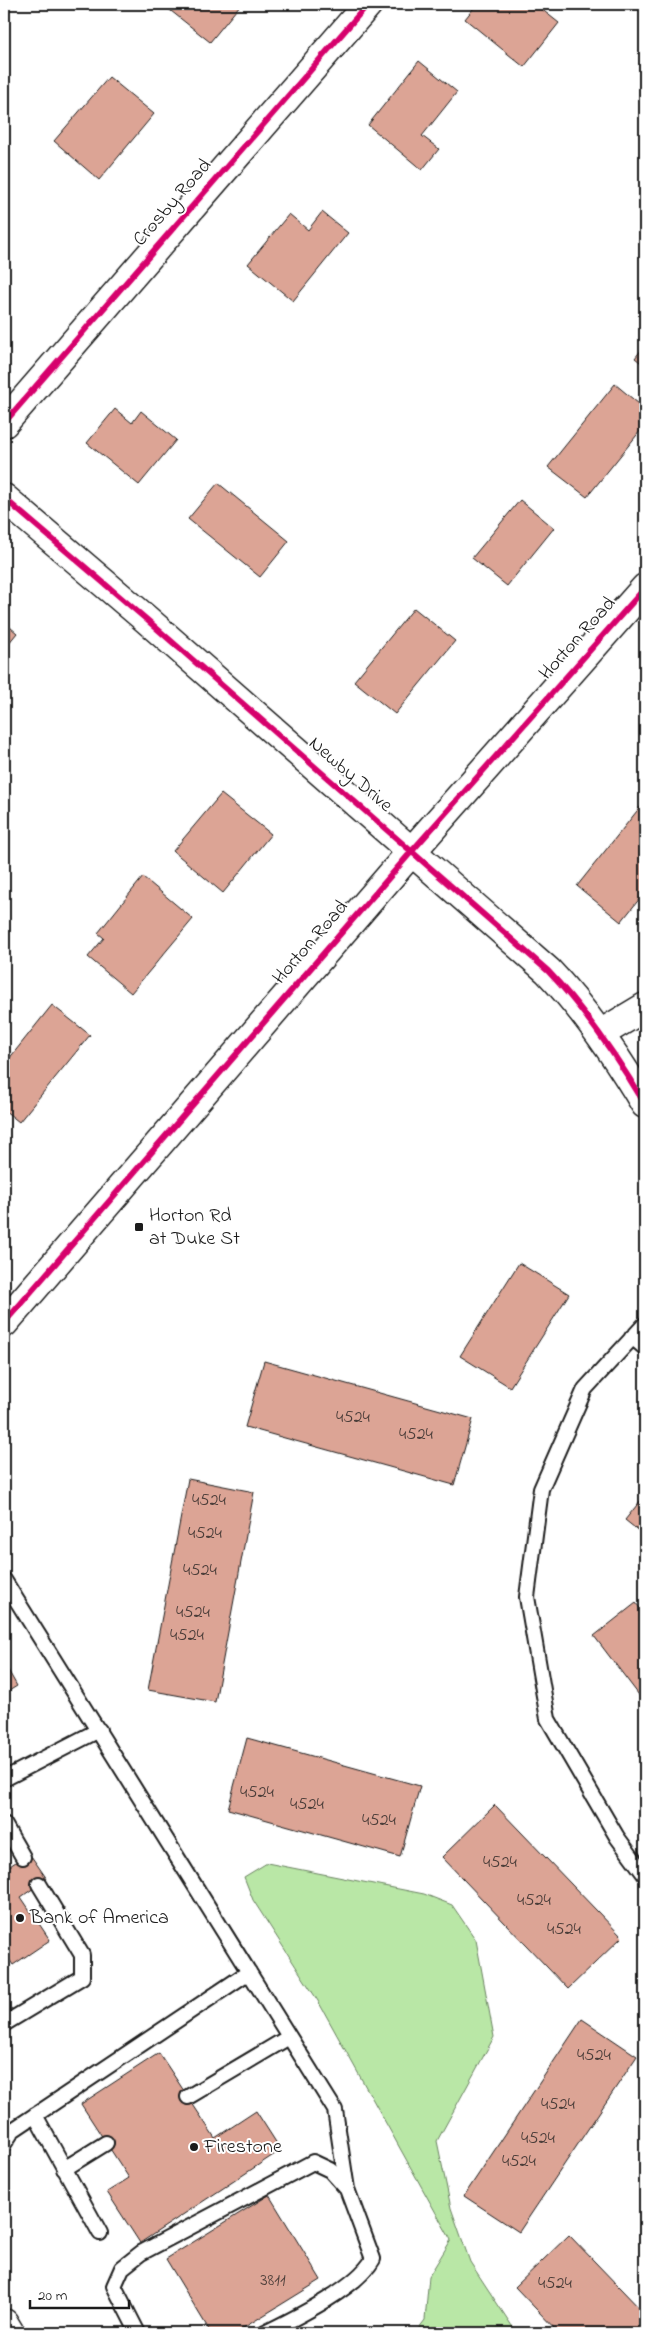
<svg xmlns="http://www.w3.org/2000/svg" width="649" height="2337" viewBox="0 0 649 2337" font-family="'Indie Flower',sans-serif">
<rect width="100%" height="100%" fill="#fff"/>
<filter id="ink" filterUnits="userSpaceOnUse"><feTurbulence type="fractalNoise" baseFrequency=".02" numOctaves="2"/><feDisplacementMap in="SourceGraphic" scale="10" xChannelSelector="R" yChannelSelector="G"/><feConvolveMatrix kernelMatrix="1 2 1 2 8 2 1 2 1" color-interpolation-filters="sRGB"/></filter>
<g filter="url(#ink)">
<path fill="#b9e7a6" stroke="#6a8261" d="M267,1863L424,1894L452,1905L476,1940L494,2037L437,2141L451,2208L470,2262L512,2326L520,2333H415L425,2320L429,2276L451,2240L318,2001L253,1900L244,1877Z"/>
<path fill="#dca495" stroke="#1c1c1c" d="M168,4H241L210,42L166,7Z
M477,4H535L559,23L524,67L465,19Z
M419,61L457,92L422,136L439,149L422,170L368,125Z
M109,77L154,114L99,180L54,141Z
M322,212L348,233L293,301L248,264L289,214L308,230Z
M645,345V366L635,358Z
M615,384L645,409V425L587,497L548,467Z
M115,409L132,423L141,411L176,440L139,485L87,443Z
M218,483L289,541L260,577L188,519Z
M520,500L554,528L507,586L472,558Z
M414,608L455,641L395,714L354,681Z
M4,622L17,633L4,649Z
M221,794L271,834L223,893L173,851Z
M645,801V892L621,922L577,886Z
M143,877L193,919L131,993L88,957L104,938L98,933Z
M52,1005L90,1035L19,1122L4,1110V1065Z
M519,1263L569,1294L510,1387L460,1356Z
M264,1361L473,1419L454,1485L245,1427Z
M188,1479L254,1492L215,1702L148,1690Z
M645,1495V1536L625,1520Z
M636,1603L645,1615V1703L594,1636Z
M4,1663L17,1686L4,1694Z
M247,1738L420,1786L400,1857L228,1809Z
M495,1805L622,1937L568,1989L442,1857Z
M29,1853L47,1879L21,1897L50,1940L13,1965L4,1952V1870Z
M582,2019L637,2056L519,2232L464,2196Z
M159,2053L215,2138L256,2111L281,2150L140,2243L107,2192L129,2178L81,2104Z
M269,2195L321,2280L235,2333H211L166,2259Z
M569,2235L645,2314V2333H559L515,2287Z"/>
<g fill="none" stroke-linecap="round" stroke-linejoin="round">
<defs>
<path id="service" d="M645,1324L585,1389L541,1489L527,1597L548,1719L617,1837L645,1875
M632,1337L645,1348
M4,1580L335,2110L347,2189
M4,1779L99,1730
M4,1824L23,1857
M4,2024L82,1977V1955L39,1884
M188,2097L289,2037
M35,2115L100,2233
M4,2144L13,2130L249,1972
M64,2169L106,2143
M138,2333L114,2286L122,2268L141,2253L313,2162L330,2170L347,2189L373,2259C357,2288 295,2318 265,2333"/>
<path id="minor" d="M4,423L368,4
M4,498L146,619L548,971C586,1011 617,1057 645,1104
M600,1034L645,1007"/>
<path id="tertiary" d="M4,1323L412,851L645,588"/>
<path id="trunk" d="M4,2323L10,2333"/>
</defs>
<use href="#service" stroke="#1c1c1c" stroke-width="18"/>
<use href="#minor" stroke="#1c1c1c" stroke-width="31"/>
<use href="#tertiary" stroke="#1c1c1c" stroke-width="31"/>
<use href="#trunk" stroke="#1c1c1c" stroke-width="31"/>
<use href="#service" stroke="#fff" stroke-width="14"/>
<use href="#minor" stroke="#fff" stroke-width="28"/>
<use href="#tertiary" stroke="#fff" stroke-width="28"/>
<use href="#trunk" stroke="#fff" stroke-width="28"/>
<defs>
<path id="cycleway" d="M4,423L368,4
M4,498L146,619L548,971C586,1011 617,1057 645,1104
M4,1323L412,851L645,588"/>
</defs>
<use href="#cycleway" stroke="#fff" stroke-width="9"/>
<use href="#cycleway" stroke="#d6006c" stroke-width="6"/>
</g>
</g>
<g fill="#1c1c1c" stroke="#fff" stroke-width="2">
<rect x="134" y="1222" width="10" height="10" rx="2.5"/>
<circle cx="20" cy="1918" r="5"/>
<circle cx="194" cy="2147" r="5"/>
</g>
<g text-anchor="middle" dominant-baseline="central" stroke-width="4" stroke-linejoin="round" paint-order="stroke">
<g font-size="18" fill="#4c3e3a">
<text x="353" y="1418">4524</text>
<text x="416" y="1435">4524</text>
<text x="209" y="1501">4524</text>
<text x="205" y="1534">4524</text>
<text x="200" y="1571">4524</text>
<text x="193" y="1613">4524</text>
<text x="187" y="1636">4524</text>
<text x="257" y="1793">4524</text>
<text x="307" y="1805">4524</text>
<text x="379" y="1821">4524</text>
<text x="500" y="1863">4524</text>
<text x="534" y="1901">4524</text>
<text x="564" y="1930">4524</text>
<text x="594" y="2056">4524</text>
<text x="558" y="2105">4524</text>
<text x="538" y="2139">4524</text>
<text x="519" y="2162">4524</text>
<text x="273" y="2281">3811</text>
<text x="555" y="2284">4524</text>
</g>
<g font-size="20" fill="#1c1c1c" stroke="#fff">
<text transform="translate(173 203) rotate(-49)">Crosby Road</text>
<text transform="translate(578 639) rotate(-48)">Horton Road</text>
<text transform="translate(350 775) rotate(41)">Newby Drive</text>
<text transform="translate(311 943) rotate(-49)">Horton Road</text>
</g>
<g font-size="20" fill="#1c1c1c" stroke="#fff" text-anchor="start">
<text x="149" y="1216">Horton Rd<tspan x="149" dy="23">at Duke St</tspan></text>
<text x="30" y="1918">Bank of America</text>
<text x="204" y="2147">Firestone</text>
</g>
</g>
<rect width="649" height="2337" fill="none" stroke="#fff" stroke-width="20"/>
<rect x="10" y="10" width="629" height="2317" fill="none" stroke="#1c1c1c" stroke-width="2" filter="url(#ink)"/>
<path d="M30 2300v8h99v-8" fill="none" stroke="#1c1c1c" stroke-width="2.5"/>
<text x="38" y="2300" font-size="15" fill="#1c1c1c" stroke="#ffffff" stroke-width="4" paint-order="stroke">20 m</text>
</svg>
